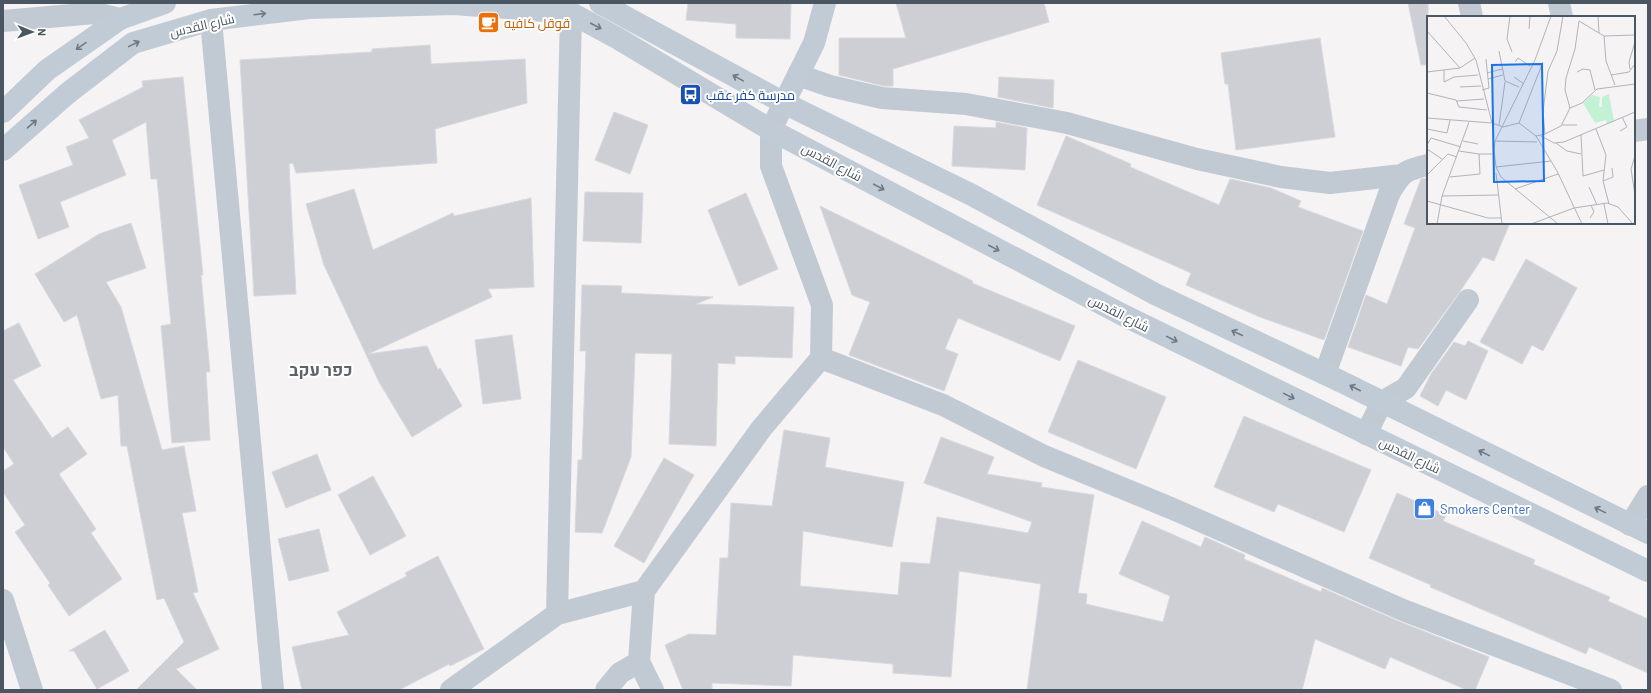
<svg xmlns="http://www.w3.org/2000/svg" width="1651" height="693" viewBox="0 0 1651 693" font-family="Barlow,Cairo,Heebo,sans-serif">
<rect width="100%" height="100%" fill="#f5f3f3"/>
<path fill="#cdcfd5" stroke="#d7d9de" d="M688,3H791L790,39L736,38V24L686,20Z
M896,3H1044L1049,22L893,69V86H884L839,75V38H906Z
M1408,3H1428V65H1421Z
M1320,38L1335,137L1236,150L1228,84H1225L1221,53Z
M430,45L431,64L525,59L527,103L435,129L437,163L296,173L293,163L289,164L296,294L254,296L240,60L372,52V49Z
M183,77L203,275H201L210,372H206L210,440L172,443L161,326L171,324L157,179H151L146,122L112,140L126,175L60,202L69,227L38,239L19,185L73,165L66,147L89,138L79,120L143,87L142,81Z
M999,77L1054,80L1053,108L998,97Z
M614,112L648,125L630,174L595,160Z
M996,122L1027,128L1025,170L952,166L954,126L996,128Z
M1066,136L1131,164L1130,167L1219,205L1230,179L1271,188L1301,201L1298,207L1363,231L1324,340L1260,317L1186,285L1191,273L1037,205Z
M1428,178V223H1510L1494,261L1483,257L1461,290L1418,349L1408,347L1401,366L1348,347L1366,295L1387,304L1415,228L1404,224L1421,179Z
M354,189L373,250L453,213L454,216L531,198L534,287L488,289L492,297L368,354L427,346L438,370L440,368L462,406L412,437L379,382L324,265L306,204Z
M585,192L643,193L641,243L583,241Z
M746,193L778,269L739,286L708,210Z
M820,206L973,281L972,283L1075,326L1060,361L958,318L945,349L958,354L944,391L849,355L870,302L852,295Z
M131,223L146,268L106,282L121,307L162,450L184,446L196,511L182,513L198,592L193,593L219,649L176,669L197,690H136L167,659L168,660V658L184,642L164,598L157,600L127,446H121L118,395L101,399L77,315L64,322L35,274L99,234Z
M1526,259L1577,288L1543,351L1532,345L1522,364L1480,342Z
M582,285L622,286L621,293L713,297L696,304L794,307L792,358L735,356V364L718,363L716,446L669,444L672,354L635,353L631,457L602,533L575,532L578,460H582L586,351H580Z
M19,323L41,366L13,380L52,438L68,427L87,454L59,474L96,529L91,533L122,579L69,616L48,585L50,583L15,532L25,525L3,492V471L14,464L3,447V331Z
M512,335L521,399L483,404L475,340Z
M1468,341L1488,351L1466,400L1446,390L1438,406L1420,396L1431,374L1454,342L1465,346Z
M1078,360L1166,397L1136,469L1048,432Z
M1244,416L1371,470L1344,532L1278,504L1274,512L1214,487Z
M784,430L830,438L825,467L904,482L892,547L803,531L800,586L898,595L901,562L930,564L937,517L1028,533L1032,522L924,483L941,437L994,457L987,474L1042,483L1041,487L1094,495L1078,593L1087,594L1086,604L1163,622L1170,596L1119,574L1142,521L1201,547L1205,537L1245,555L1244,559L1321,592L1322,588L1398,621L1489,657L1475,690H1467L1390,657L1385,669L1315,639L1302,690H1027L1041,584L959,571L951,677L893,673V664L793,655L791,686L712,683V690H683L665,645L689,634L716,635L720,558H728L731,503L772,506Z
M317,454L331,490L286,508L272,472Z
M664,458L694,475L644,563L614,546Z
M373,476L406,536L370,555L338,495Z
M1397,493L1446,515L1443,521L1535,560L1533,564L1610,597L1608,601L1648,619V673L1589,647L1586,654L1430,587L1431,585L1369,558Z
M319,529L329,571L289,581L278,539Z
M438,556L484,649L450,666L449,664L399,690H302L292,647L349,635L337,612L407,576L405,573Z
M105,630L129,671L97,689L74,651H69Z"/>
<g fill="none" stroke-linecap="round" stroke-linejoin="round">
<path stroke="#c1cad2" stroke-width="22" d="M1469,3L1472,17
M1559,3L1562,17
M211,20L273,690
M3,21L95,13L120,19
M798,75L830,86L882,98L966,104L1067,123L1197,159L1281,177L1330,183L1402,175
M1634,131L1648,129
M821,358L943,405L1044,456L1173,509L1403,610L1611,690
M1325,374L1389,194C1401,173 1404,170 1428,165
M1366,434L1382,402L1406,388L1468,300
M1630,525L1648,496
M644,591L639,662L653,690
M3,600L32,690
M557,614L571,13
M451,690L557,614L644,591L761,429L821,358L822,305L771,166V130L784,103
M606,690L620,673L639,662"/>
<path stroke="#c1cbd6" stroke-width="22" d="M600,3L784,103L972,195L1155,294L1342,382L1648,533
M784,103L814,43L825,3
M3,112L47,70L120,19L165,3
M3,150L68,93L133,43L211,20L309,8L454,4L571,13L617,38L771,130L1123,315L1648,571"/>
</g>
<defs><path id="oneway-shaft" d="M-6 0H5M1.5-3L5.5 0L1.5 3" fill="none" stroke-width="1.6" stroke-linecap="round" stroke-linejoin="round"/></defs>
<g stroke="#6e7984">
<use href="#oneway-shaft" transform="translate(260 14) rotate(-7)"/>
<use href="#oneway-shaft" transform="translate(596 26) rotate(28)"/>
<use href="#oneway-shaft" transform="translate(134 44) rotate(-26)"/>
<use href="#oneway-shaft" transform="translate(81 46) rotate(145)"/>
<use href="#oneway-shaft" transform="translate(738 78) rotate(-151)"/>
<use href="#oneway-shaft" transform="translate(32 124) rotate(-41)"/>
<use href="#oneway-shaft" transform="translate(879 187) rotate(28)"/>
<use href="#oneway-shaft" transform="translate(994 248) rotate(28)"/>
<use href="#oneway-shaft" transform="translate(1237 333) rotate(-155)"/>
<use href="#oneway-shaft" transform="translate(1172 339) rotate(26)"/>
<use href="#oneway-shaft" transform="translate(1355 388) rotate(-153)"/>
<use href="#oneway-shaft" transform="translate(1289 396) rotate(26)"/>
<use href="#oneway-shaft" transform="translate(1484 453) rotate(-154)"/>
<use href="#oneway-shaft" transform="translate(1600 510) rotate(-154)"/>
</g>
<defs>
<symbol id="cafe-square" viewBox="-11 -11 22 22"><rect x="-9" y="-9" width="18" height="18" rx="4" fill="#e8710a" stroke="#fff"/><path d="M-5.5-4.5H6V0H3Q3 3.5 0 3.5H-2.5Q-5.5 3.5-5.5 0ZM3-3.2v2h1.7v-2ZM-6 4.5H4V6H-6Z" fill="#fff"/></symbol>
<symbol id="bus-square" viewBox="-11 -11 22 22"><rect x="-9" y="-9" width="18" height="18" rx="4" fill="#1a4fb4" stroke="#fff"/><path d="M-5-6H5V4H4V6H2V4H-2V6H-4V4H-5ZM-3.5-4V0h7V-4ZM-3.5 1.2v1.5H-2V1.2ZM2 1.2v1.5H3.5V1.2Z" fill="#fff"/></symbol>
<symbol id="shop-square" viewBox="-11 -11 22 22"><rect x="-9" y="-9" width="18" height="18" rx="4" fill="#3f7fe0" stroke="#fff"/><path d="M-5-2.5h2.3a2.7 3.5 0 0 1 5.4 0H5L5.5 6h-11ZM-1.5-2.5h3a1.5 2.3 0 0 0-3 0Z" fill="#fff"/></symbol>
</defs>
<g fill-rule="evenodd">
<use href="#cafe-square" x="476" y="10" width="25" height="25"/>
<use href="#bus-square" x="678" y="82" width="25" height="25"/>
<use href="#shop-square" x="1412" y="496" width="25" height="25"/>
</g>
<g text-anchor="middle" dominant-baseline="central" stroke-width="4" stroke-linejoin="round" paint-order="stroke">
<g font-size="13" fill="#c56008" stroke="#fff" text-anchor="start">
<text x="504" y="23">قوقل كافيه</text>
</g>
<g font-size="13" fill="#4a5661" stroke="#fff">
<text transform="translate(202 25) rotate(-13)">شارع القدس</text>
<text transform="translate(832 162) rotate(28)">شارع القدس</text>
<text transform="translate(1119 313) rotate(27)">شارع القدس</text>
<text transform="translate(1410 455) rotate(26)">شارع القدس</text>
</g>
<g font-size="13" fill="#164399" stroke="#fff" text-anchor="start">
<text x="706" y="95">مدرسة كفر عقب</text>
</g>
<g font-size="13" fill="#366cbe" stroke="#fff" text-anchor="start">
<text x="1440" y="509">Smokers Center</text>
</g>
<g font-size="17" font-weight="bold" fill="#5f6368" stroke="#fff">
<text x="321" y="369">כפר עקב</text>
</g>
</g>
<g transform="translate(1427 16)">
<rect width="208" height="208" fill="#f5f3f3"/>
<path d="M182,78L187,105L180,108L179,104L168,107L156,87L165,79L173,81L172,91H175V81Z" fill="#c3f1d5"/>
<path fill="none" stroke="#b1b4b9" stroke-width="1" d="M17,0L39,27L49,44L65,107M83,0L80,23L85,36M124,0L108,44L68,125L67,134L69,151L74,161L131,208M171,0L172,17M102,13L103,0M0,15L33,52L48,42M177,20L179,45L188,69M72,35L78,65L92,71M88,46L91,42L103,50M203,53L202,46L208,26M17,54V66L27,61L51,59M0,56L33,52M150,56L156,53L163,54L168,74M60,57L75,53M184,59L202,56L208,48M87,61L97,68M61,63L76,59M33,71L54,70M55,74L62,72L59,43M0,77L29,84L32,91L60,94M30,85L57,83M143,92L138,74L139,62L148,33L152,5L177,20L208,19M0,102L65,107L76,111L92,107L109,120L130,155L155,208M92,107L116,46M72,109L78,66M135,109H150M0,113L20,117L23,104M169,113L179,139L176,165L182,188M193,115L200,111L195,101M118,118L134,110L143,92L155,87L170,73L208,68M154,119L156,160L177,154M109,120L118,118L116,96L121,55L130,35L136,0M114,120L127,127L137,126L208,96M36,125L51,128M68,125L110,126M129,127L140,135L154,138M0,129L4,122L34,131M0,133L15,143M32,135L52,138M208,140L204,153L208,179M69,151L124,145M69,157L75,208M0,159L21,138L30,141M23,161L53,158L52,138H65M176,165L186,161L185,152M162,171L170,189M88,173L131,158M15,180L71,179M0,185L61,202H74M177,188L181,208M163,202L167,196L164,189M10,208L15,180L42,106M104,208L147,192L180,187L191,191L206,208"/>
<path fill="#1a73e8" fill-opacity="0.15" stroke="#1a73e8" stroke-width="2" d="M115,48L117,165L67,166L65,49Z"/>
<rect width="208" height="208" fill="none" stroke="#4a5661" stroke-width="2"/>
</g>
<rect width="1651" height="693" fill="none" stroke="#4a5661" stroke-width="8"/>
<g transform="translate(32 32) rotate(91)" stroke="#ffffff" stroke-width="3" paint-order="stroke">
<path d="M0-3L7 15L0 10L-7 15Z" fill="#4a5661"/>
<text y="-6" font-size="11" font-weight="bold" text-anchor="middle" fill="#4a5661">N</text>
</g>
</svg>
